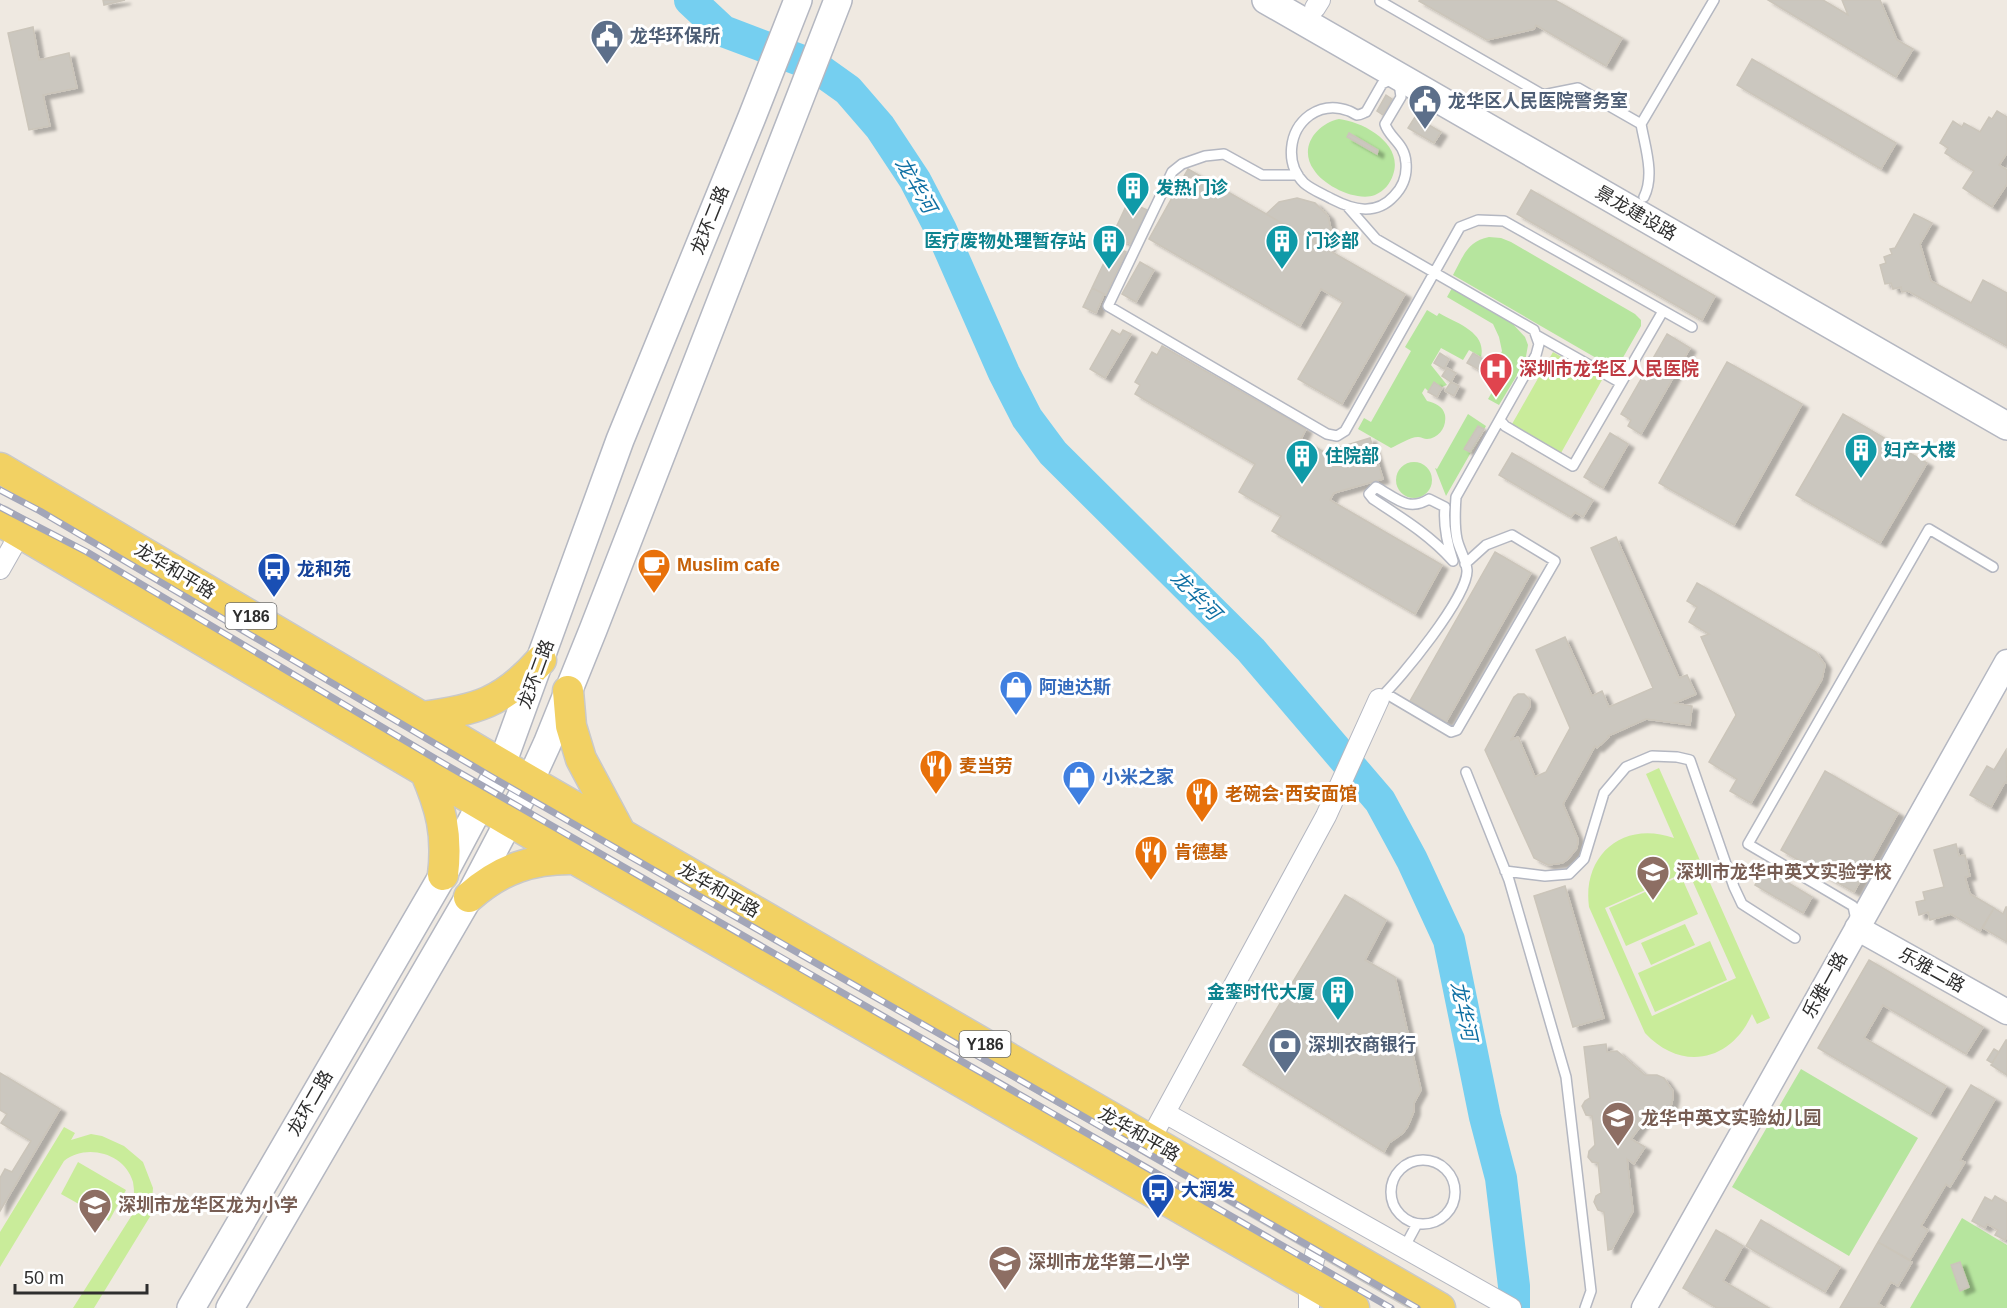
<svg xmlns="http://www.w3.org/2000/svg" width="2007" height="1308" viewBox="0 0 2007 1308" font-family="Arial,'Noto Sans SC',sans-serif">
<defs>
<filter id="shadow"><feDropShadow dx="6" dy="4" stdDeviation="1.5" flood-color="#0004"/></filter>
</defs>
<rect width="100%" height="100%" fill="#efe9e1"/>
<path fill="#b6e59e" d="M1339,119C1364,122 1404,144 1393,175C1390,184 1384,191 1375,195C1357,202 1324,186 1314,170C1298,148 1316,124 1339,119Z
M1489,237L1501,238L1511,242L1635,314L1641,320V326L1621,361L1616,364L1610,366L1453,275C1463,257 1467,241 1489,237Z
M1452,288L1510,321L1525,337L1528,345L1525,362L1499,405L1488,399L1499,380L1495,368L1502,351L1499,337L1493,324L1447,297Z
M1427,310L1437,316L1439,313C1456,323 1487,332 1481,357L1469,350L1463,360L1441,348L1431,365L1447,385L1429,392L1425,388L1422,393L1427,401C1435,403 1443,406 1445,415C1447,427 1439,438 1427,439C1424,439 1421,437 1418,437C1410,437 1398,445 1391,448L1358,429L1364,418L1371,422L1411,351L1405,347Z
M1468,414L1486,426L1446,496L1435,468L1437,469Z
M1396 480a18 18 0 1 1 36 0a18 18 0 1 1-36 0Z
M1801,1069L1918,1138L1849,1256L1732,1187Z
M1962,1218L2007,1245V1308H1910Z"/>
<path fill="#c9ec9a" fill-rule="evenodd" d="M1553,352L1602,380L1561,453L1512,424Z
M1659,768L1770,1018L1757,1024L1752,1014C1731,1062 1681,1072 1645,1033L1589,907C1582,854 1624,820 1674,838L1646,774ZM1688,871L1736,978L1652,1016L1605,908Z
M1681,876L1698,914L1626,946L1609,908Z
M1685,924L1695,945L1651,965L1641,943Z
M1710,941L1727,980L1655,1012L1638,973Z
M64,1127L75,1133L71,1140L91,1134L102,1136L124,1146L143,1162L153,1188L151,1215L94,1308H73L132,1215C134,1205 135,1193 133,1182C125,1153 86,1143 64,1161L0,1267V1232Z
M78,1162L126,1190L109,1221L61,1194Z"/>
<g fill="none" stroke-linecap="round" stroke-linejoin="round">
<path stroke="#75cff0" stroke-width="32" d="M690,0L723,31L813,65L848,90L880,127L915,180L941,230L1004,373L1027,418L1053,453L1251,650L1380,801L1412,860L1449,940L1485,1117L1501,1178L1514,1286V1308"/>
</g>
<path fill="#cbc7bf" stroke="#cbc5ba" stroke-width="1.5" filter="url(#shadow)" d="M103,0H125L104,5Z
M1420,0H1555L1622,38L1606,66L1536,25L1534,29L1487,40L1419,1Z
M1768,0H1823L1848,15L1842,0H1880L1897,40L1913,49L1896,77Z
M33,27L39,60L69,53L77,88L43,95L50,126L29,130L8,33Z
M1752,59L1896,143L1881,169L1737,85Z
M1386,95L1392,99L1383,115L1377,111Z
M1997,111L2007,117V153L1999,165L2007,170V184L1992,207L1963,188L1974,171L1945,153L1948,148L1940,143L1953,121L1962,127L1964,123L1980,132L1989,117L1992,119Z
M1415,117L1441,132L1434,143L1408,128Z
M1349,133L1378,150L1377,154L1347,137Z
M1188,169L1405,294L1342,404L1298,379L1343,302L1321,289L1300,326L1149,239Z
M1531,190L1715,296L1702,320L1517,214Z
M1297,198L1315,203L1328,216L1332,234L1328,250L1266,214L1279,202Z
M1128,202L1147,210L1131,244L1112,236Z
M1914,214L1932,223L1920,244L1931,281L1971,303L1983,280L2007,293V346L1908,291L1902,292L1901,287L1893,289L1891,283L1885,284L1880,265L1886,263L1884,257L1892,254L1890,249L1895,248Z
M1112,246L1126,252L1106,295L1092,288Z
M1140,262L1154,270L1136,302L1122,294Z
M1092,288L1104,294L1096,313L1083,307Z
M1112,330L1120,335L1123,330L1131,334L1105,378L1090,369Z
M1667,334L1690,348L1641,434L1628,426L1631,420L1621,414Z
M1162,346L1306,429L1301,439L1324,452L1370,438L1383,479L1334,493L1330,500L1442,565L1415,614L1272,531L1281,516L1239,492L1255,464L1135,394L1140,385L1135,382L1152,352L1157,355Z
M1440,353L1449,359L1444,369L1434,363Z
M1473,353L1494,366L1489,375L1467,363Z
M1727,362L1802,404L1734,525L1659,483Z
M1447,368L1456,373L1451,382L1442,376Z
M1434,382L1442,388L1437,397L1428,392Z
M1451,382L1459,386L1454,396L1445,391Z
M1843,414L1927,463L1880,543L1796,495Z
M1478,426L1484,429L1470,452L1464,449Z
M1610,433L1628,444L1603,488L1584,477Z
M1512,453L1593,500L1583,517L1575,512L1571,517L1499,475Z
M1616,537L1679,678L1687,675L1696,694L1675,703L1692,706L1690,725L1646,719L1608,736L1609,737L1597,748L1595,746L1563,804L1578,839L1577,848L1568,859L1562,863L1548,865L1534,858L1485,750L1514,697L1518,694H1524L1530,700V706L1511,740L1518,737L1535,777L1546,772L1570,728L1536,650L1565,637L1592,696L1602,691L1609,707L1653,688L1591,548Z
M1495,552L1531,573L1446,722L1410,701Z
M1697,583L1816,652L1825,665L1822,679L1751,803L1730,791L1737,779L1709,762L1736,715L1701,637L1709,634L1689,622L1697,607L1687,601Z
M2006,750L2007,783L2005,782L1991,807L1970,795L1987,766L1994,770Z
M1825,771L1898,813L1854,892L1781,850Z
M1956,844L1959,856L1965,855L1970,876L1965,877L1970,894L1994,908L1980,931L1951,914L1930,920L1928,912L1919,915L1916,902L1925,900L1923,892L1944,887L1934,850Z
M1765,869L1812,897L1803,913L1755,885Z
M1565,886L1604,1018L1573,1027L1534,896Z
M1345,895L1386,920L1365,960L1395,977L1421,1090L1414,1103V1111L1408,1126L1403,1133L1389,1143L1384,1152L1243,1065Z
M2006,907H2007V942L1983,928L1994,908L2003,914Z
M1869,960L1983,1027L1966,1054L1883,1005L1864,1038L1946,1086L1930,1114L1818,1048Z
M2006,1040H2007V1075L1991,1065Z
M1606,1044L1607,1052L1617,1051L1645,1075H1657L1664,1078L1673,1091V1098L1671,1106L1665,1112L1659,1116H1648L1631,1139L1645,1147L1634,1164L1627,1159L1633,1211L1612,1249L1608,1250L1604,1212L1598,1210L1594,1202L1596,1196L1601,1193L1598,1163L1592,1162L1588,1157L1589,1151L1595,1145L1592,1116L1586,1115L1582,1106L1585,1101L1590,1098L1584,1047Z
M1994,1049L1999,1052L1992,1063L1987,1060Z
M0,1073L60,1109L0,1211V1178L5,1169L12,1172L31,1141L1,1123L7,1114L0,1110Z
M1971,1085L1995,1099L1960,1160L1965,1162L1950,1187L1946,1184L1921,1226L1928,1230L1910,1260L1878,1242Z
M1995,1196L2007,1203V1236L2005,1240L1995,1235L1998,1230L1987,1224L1985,1228L1972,1221L1985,1197L1992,1201Z
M1761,1220L1840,1267L1825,1292L1746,1246Z
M1716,1230L1743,1246L1723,1281L1769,1308H1717L1683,1288Z
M1878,1242L1912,1262L1898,1286L1891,1282L1878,1304L1885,1308H1840Z
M1960,1262L1969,1287L1960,1291L1951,1265Z"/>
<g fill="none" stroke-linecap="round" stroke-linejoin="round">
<defs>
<path id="service" d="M1380,1L1543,95L1578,88L1641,124C1645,147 1655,175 1644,197
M1398,76L1401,97L1385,124C1389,138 1405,143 1406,163C1407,175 1403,187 1394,196C1376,216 1353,210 1332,199C1323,194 1312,190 1304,183C1285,164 1288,131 1310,115C1322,107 1336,106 1349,111C1352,112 1354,114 1357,115C1361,115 1363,113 1366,112L1382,84Z
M1641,124L1714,0
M1298,175H1262L1224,154L1205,156L1182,164L1172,172L1108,306L1327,434L1337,436L1345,431L1460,227L1478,220L1504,221L1692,327
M1348,207L1376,239L1534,330L1539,344L1536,355L1456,497C1455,511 1454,525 1457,539C1459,549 1466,559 1467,570C1469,595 1400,680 1379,699
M1536,335L1621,383
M1500,420L1505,426L1573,466L1663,311
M1376,487C1396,498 1408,512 1429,499L1445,507C1443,526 1447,543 1453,561C1430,535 1402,518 1373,499L1369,494Z
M1385,693L1451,732L1457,730L1555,561L1512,535L1486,545L1465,564
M1466,772L1509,880L1566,1077L1591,1291L1585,1308
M1505,871L1545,876L1569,874L1584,859L1604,793L1626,767L1652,756L1677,757L1690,760L1734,887L1742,904L1795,938
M1856,920L1853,906L1748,844L1929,529L1993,567
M1391 1192a32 32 0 1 1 64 0a32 32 0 1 1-64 0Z
M1404,1248L1417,1224"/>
<path id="minor" d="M1315,8L1320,0
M0,569L21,532
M1165,1113L1511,1308
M1150,1140L1326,816L1379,699
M1309,1308V1281L1319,1238"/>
<path id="tertiary" d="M1857,928L2007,1012
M1644,1308L2007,662"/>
<path id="secondary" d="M1266,0L2007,426
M191,1308L443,875L502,764L620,440L752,117L798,0
M230,1308L469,897L530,781L547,744L593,630L838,0"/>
<path id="primary" d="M0,468L530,781L1440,1308
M0,521L509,821L1354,1308
M568,691L571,726L581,759L620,832
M422,717C476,710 503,703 541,660
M425,771C441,808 448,834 443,875
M469,897C501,869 532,858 575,859"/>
</defs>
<use href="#service" stroke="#b4b7c1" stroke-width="12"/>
<use href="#minor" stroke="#b4b7c1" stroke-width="22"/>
<use href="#tertiary" stroke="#b4b7c1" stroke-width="27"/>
<use href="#secondary" stroke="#b4b7c1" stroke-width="30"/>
<use href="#primary" stroke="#c9c9c9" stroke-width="33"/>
<use href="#service" stroke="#fff" stroke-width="9"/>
<use href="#minor" stroke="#fff" stroke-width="20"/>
<use href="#tertiary" stroke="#fff" stroke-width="24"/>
<use href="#secondary" stroke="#fff" stroke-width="27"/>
<use href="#primary" stroke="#f2d163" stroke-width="30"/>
<defs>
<path id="rail" d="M0,490L40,511L490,776L1417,1308
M0,507L87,552L441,762L1391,1308"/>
</defs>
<use href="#rail" stroke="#a3a6b8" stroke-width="7"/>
<use href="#rail" stroke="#fff" stroke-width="4.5" stroke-dasharray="14" stroke-linecap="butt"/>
</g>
<defs>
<symbol id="civic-pin" viewBox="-11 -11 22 30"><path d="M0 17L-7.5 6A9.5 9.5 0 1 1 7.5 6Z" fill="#5c6f8a" stroke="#fff"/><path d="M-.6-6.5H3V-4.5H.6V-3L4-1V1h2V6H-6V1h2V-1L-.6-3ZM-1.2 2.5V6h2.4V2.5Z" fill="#fff"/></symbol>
<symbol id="building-pin" viewBox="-11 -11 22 30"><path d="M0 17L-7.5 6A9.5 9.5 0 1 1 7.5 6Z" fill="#0f9aa8" stroke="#fff"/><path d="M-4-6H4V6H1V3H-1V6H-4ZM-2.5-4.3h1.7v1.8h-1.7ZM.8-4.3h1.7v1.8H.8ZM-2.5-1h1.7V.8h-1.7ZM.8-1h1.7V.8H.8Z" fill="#fff"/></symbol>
<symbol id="hospital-pin" viewBox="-11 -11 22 30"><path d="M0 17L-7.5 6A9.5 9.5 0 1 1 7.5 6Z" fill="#e0444e" stroke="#fff"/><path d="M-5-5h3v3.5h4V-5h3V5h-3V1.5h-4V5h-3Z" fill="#fff"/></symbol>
<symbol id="cafe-pin" viewBox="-11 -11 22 30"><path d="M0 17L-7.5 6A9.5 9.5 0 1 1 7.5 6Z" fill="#e8710a" stroke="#fff"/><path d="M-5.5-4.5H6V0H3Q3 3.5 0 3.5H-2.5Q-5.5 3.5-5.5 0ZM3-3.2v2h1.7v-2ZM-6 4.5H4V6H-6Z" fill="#fff"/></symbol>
<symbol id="bus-pin" viewBox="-11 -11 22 30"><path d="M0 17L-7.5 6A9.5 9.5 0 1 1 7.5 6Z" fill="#1a4fb4" stroke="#fff"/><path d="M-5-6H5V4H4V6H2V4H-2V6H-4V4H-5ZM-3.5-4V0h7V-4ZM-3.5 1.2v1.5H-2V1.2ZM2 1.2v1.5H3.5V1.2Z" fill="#fff"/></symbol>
<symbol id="shop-pin" viewBox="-11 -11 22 30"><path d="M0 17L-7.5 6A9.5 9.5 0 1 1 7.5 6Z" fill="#3f7fe0" stroke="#fff"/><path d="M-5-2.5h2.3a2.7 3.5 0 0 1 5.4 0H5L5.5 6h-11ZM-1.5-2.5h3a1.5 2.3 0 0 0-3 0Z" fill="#fff"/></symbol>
<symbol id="restaurant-pin" viewBox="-11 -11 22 30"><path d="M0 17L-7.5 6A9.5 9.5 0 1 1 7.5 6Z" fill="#e8710a" stroke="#fff"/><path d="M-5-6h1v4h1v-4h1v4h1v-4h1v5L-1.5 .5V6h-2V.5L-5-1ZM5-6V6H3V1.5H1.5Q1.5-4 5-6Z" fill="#fff"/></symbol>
<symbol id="school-pin" viewBox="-11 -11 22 30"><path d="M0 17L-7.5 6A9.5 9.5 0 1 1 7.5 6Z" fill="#8d6e63" stroke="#fff"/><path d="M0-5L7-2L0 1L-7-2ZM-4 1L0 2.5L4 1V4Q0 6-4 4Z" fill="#fff"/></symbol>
<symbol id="bank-pin" viewBox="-11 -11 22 30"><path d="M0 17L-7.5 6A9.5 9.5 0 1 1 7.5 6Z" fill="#5c6f8a" stroke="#fff"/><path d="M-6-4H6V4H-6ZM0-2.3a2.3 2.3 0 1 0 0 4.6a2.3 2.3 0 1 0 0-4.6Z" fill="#fff"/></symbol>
</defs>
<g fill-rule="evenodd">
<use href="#civic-pin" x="588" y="17" width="38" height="52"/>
<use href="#civic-pin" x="1406" y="82" width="38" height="52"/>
<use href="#building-pin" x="1114" y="169" width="38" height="52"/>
<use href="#building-pin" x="1090" y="222" width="38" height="52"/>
<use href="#building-pin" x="1263" y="222" width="38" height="52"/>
<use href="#hospital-pin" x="1477" y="350" width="38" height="52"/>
<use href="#building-pin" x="1842" y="431" width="38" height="52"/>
<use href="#building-pin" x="1283" y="437" width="38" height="52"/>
<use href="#cafe-pin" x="635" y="546" width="38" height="52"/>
<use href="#bus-pin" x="255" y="550" width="38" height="52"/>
<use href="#shop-pin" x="997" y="668" width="38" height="52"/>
<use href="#restaurant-pin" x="917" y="747" width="38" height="52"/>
<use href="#shop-pin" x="1060" y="758" width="38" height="52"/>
<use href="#restaurant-pin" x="1183" y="775" width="38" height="52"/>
<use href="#restaurant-pin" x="1132" y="833" width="38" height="52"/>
<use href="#school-pin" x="1634" y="853" width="38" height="52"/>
<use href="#building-pin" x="1319" y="973" width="38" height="52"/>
<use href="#bank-pin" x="1266" y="1026" width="38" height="52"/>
<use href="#school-pin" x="1599" y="1099" width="38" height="52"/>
<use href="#bus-pin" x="1139" y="1171" width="38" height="52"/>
<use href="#school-pin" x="76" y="1186" width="38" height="52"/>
<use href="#school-pin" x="986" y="1243" width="38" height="52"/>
</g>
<g text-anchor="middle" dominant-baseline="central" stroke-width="6" stroke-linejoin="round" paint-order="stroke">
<g fill="#fff" stroke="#6d6d6d" stroke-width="1.5">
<rect x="225.5" y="603" width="51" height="26" rx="4.5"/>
<rect x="959.5" y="1031" width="51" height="26" rx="4.5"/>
</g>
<g font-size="16" font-weight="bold" fill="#2e2e2e">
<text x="251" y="616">Y186</text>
<text x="985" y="1044">Y186</text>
</g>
<g font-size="18" font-weight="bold" fill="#4e5e75" stroke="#fff" text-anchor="start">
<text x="630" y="36">龙华环保所</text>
<text x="1448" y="101">龙华区人民医院警务室</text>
<text x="1308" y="1045">深圳农商银行</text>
</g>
<g font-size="18" font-weight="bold" fill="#0d838f" stroke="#fff" text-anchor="start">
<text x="1156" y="188">发热门诊</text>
<text x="1086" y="241" text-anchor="end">医疗废物处理暂存站</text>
<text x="1305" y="241">门诊部</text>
<text x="1884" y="450">妇产大楼</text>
<text x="1325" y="456">住院部</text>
<text x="1315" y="992" text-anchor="end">金銮时代大厦</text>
</g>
<g font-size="18" fill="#2e2e2e" stroke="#fff">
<text transform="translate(1636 213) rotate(30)">景龙建设路</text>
<text transform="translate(710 220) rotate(-68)">龙环二路</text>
<text transform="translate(175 571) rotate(31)">龙华和平路</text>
<text transform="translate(536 674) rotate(-70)">龙环二路</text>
<text transform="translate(719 890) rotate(30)">龙华和平路</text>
<text transform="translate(1932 970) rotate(29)">乐雅二路</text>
<text transform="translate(1825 985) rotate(-61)">乐雅一路</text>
<text transform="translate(310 1103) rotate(-60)">龙环二路</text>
<text transform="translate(1139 1134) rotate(30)">龙华和平路</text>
</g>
<g font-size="18" font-weight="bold" fill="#be3a42" stroke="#fff" text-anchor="start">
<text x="1519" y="369">深圳市龙华区人民医院</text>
</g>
<g font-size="18" font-weight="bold" fill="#c56008" stroke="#fff" text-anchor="start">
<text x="677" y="565">Muslim cafe</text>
<text x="959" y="766">麦当劳</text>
<text x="1225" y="794">老碗会·西安面馆</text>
<text x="1174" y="852">肯德基</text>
</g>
<g font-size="18" font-weight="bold" fill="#164399" stroke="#fff" text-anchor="start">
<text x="297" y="569">龙和苑</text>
<text x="1181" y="1190">大润发</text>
</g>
<g font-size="18" font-weight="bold" fill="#366cbe" stroke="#fff" text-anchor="start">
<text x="1039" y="687">阿迪达斯</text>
<text x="1102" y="777">小米之家</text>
</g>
<g font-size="18" font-weight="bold" fill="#785e54" stroke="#fff" text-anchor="start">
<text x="1676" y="872">深圳市龙华中英文实验学校</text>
<text x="1641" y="1118">龙华中英文实验幼儿园</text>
<text x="118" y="1205">深圳市龙华区龙为小学</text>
<text x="1028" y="1262">深圳市龙华第二小学</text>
</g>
<g font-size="20" font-style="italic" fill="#0d6fa3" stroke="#fff">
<text transform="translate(916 185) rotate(60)">龙华河</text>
<text transform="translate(1196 595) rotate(45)">龙华河</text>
<text transform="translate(1464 1011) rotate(78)">龙华河</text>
</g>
</g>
<path d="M15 1284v9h132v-9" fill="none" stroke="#2e2e2e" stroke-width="3"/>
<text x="24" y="1284" font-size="18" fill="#2e2e2e" stroke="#ffffff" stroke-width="4.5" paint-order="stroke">50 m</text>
</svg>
